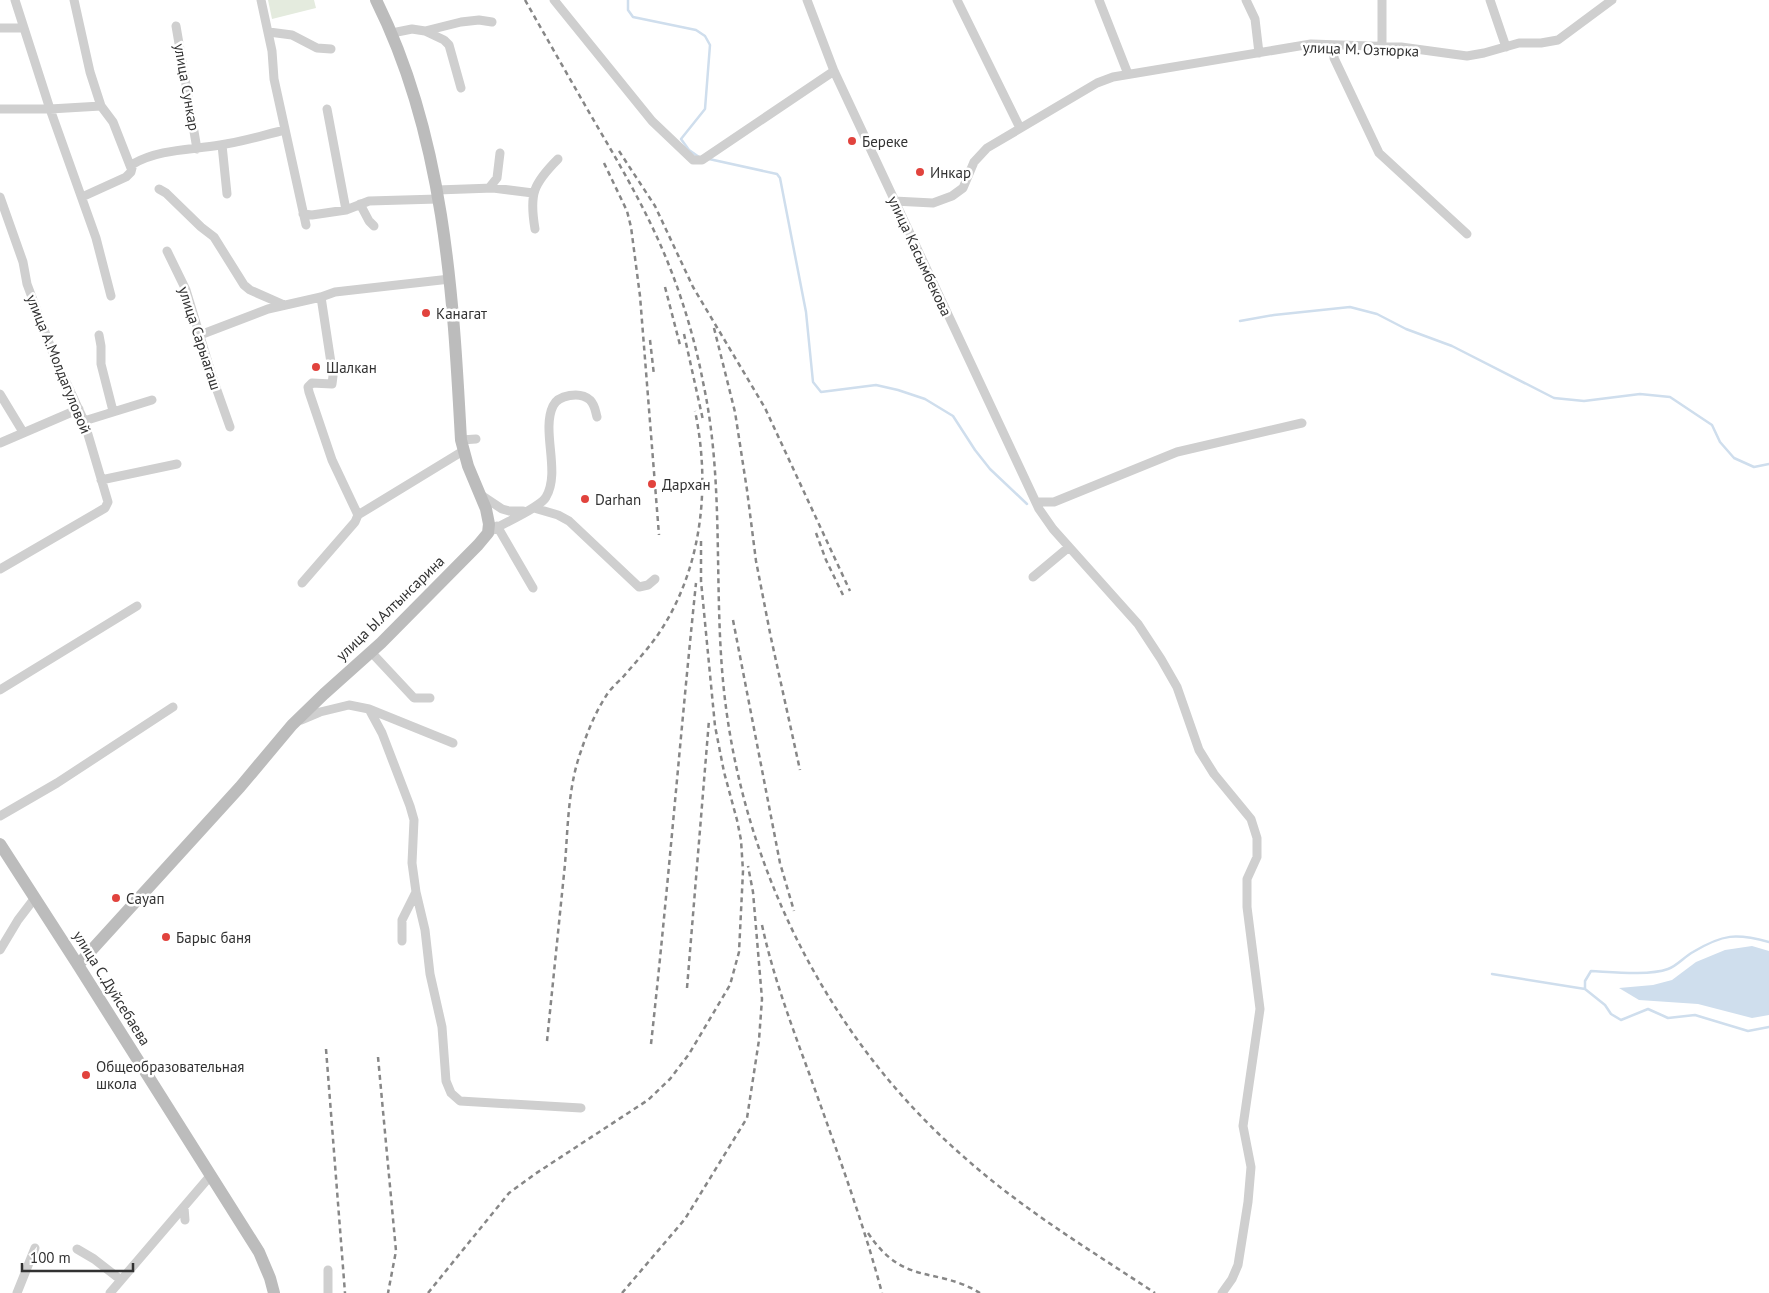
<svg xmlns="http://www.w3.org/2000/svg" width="1769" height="1293" viewBox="0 0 1769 1293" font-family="'PT Sans',sans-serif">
<rect width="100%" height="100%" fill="#fff"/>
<path fill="#e4ebde" d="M268,0H314L316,8L272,19Z"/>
<path fill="#cfdeed" d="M1752,946L1769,951V1015L1752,1018L1698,1004L1639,1000L1619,988L1653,985L1672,980L1696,962L1725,950Z"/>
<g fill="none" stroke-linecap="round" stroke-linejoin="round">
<path stroke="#cfdeed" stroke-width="2.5" d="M628,0V10L633,17L696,30L705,36L710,45L705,109L681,139L689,150L699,157
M709,159L777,174L780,178L806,312L813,382L821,392L876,385L898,390L925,399L953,416L975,450L990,469L1027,504
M1240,321L1274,315L1350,307L1377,314L1406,329L1452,346L1554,398L1584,401L1640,394L1670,397L1712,425L1720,442L1734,458L1754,467L1769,464
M1492,974L1585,989L1605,1005L1611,1014L1621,1020L1648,1009L1668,1018L1695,1015L1748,1031L1769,1027
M1585,989V981L1591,971C1612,972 1649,976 1668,969C1677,966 1684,957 1693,952C1723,934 1736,933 1769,942"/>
<path stroke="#cfcfcf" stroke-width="9" d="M15,0L50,109L96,238L111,296
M74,0L90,72L101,106L113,122L131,168
M261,0L272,51L274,79L306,225
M554,0L652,121L693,160H702L834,71
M807,0L834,71L1039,509L1053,529L1138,624L1161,659L1177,687L1199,750L1214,774L1251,819L1257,838V857L1247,879V907L1260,1009L1243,1126L1251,1167L1248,1202L1238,1265L1232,1279L1222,1293
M957,0L1020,128
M1099,0L1128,74
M1246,0L1255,19L1259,53
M1490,0L1506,47
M176,26L197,149
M0,28H24
M425,31L444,40L449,45L461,88
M269,32L292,35L317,48L331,49
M392,33L412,29L425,31L461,22L479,20L492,22
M1335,45L1334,58L1379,153L1467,234
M1382,46V0
M0,109H50L101,106
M327,109L346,210
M222,145L227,194
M489,188L497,178L500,153
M159,189L166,193L201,227L214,237L244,285L250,290L282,304
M437,190L493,188L533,193
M0,197L23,262L27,284L54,356L84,421L108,502L105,508L0,569
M82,197L126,177L131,172L133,164C159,149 191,150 220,145C242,142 264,135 285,130
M894,201L933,203L952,196L963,188L974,162L987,148L1097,83L1113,77L1311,44L1401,47L1467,56L1484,53L1519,43H1541L1558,40L1612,0
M360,204L369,221L374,226
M303,214L312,215L346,210L369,201L438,199
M535,229C529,194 533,184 558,159
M167,251L186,290L213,379L230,427
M321,297L333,376L332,384L312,383L308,387L309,392L332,460L358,515
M99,335L101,346V364L113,411
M200,335L268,309L321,297L335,292L450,279
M0,394L23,432
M84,421L152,400
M461,440L476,439
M0,443L79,409
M101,480L177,464
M481,495L502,509L509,511H523
M1036,502H1054L1177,452L1302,423
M534,508L558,515L569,521L639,587L648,585L655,579
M497,526L533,588
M488,533C501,524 540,508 546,497C561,472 541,431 553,406C558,395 580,391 590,400C595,405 595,410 597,417
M1033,577L1069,547
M302,583L355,522L358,515L463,451
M371,652L414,698H430
M0,690L137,606
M369,709L382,733L410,806L414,820L412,863L416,892L425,930L430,974L442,1027L446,1081L451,1093L460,1101L581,1108
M301,720L320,712L349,705L369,709L453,743
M0,816L57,783L173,707
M402,941V920L416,892
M0,950L18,920L34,899
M184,1207L185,1220
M77,1249L94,1259L121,1280
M17,1293L35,1248
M110,1293L211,1175
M328,1293V1270"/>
<path stroke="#bcbcbc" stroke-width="12" d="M0,844L78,965L259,1252L270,1278L274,1293
M78,965L240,787L292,725L324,694L381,643L478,545L488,533L489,524L486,509L468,466L461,440C453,291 444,136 376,0"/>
<path stroke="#878787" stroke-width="2.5" stroke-dasharray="5 4" stroke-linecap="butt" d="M525,0C550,44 575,88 600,131C627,177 653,223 672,273C685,307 696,345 703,382C725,484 713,588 724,691C743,868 829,1040 964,1157C1022,1209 1090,1250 1155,1293
M619,151L655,206L693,287L765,408L850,591
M604,163L627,211L631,227L640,296L659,535
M665,287L680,345
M714,328L735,412L747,490L756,561L771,638L800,770
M684,334L703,420
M650,340L654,375
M816,533L826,560L843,595
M733,620L780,863L794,911
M762,925C773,976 791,1024 809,1073C835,1146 862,1218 882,1293
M687,988L709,720
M547,1041C553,982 559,923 565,864C568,826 568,787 581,751C587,733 595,713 606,696C610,689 617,683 623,677C635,663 647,650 657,636C702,571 711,487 695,411
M651,1044C668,890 680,737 696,583
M326,1049L345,1293
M378,1057L396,1251L388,1293
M868,1233C904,1287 936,1266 980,1293
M428,1293L509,1193L535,1174L648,1100L670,1079L689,1054L730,985L739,952L743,871L741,840L737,820L724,772L715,726L701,581V537
M622,1293L685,1219L747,1118L759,1040L762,999L753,892L748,866"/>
</g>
<g fill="#e1433d" stroke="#fff" stroke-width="2">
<circle cx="852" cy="141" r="5"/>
<circle cx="920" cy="172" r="5"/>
<circle cx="426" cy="313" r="5"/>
<circle cx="316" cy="367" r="5"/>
<circle cx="652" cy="484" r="5"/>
<circle cx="585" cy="499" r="5"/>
<circle cx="116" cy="898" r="5"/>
<circle cx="166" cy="937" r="5"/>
<circle cx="86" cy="1075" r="5"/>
</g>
<g text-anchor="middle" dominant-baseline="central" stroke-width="5" stroke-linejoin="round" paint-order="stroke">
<g font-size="15" fill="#323232" stroke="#fff">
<text transform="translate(1361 49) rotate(2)">улица М. Озтюрка</text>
<text transform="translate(187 87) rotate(80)">улица Сункар</text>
<text transform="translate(920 256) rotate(65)">улица Касымбекова</text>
<text transform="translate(200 338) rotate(72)">улица Сарыагаш</text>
<text transform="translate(59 364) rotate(68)">улица А.Молдагуловой</text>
<text transform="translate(390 608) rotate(-44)">улица Ы.Алтынсарина</text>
<text transform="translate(112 988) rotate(58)">улица С.Дуйсебаева</text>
</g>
<g font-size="15" fill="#323232" stroke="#fff" text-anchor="start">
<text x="862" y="141">Береке</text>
<text x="930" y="172">Инкар</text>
<text x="436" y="313">Канагат</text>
<text x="326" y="367">Шалкан</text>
<text x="662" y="484">Дархан</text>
<text x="595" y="499">Darhan</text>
<text x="126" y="898">Сауап</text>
<text x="176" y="937">Барыс баня</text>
<text x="96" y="1066">Общеобразовательная<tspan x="96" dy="17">школа</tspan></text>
</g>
</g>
<path d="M22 1263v8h111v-8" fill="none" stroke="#323232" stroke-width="2.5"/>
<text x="30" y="1263" font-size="15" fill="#323232" stroke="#ffffff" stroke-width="4" paint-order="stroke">100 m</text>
</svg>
